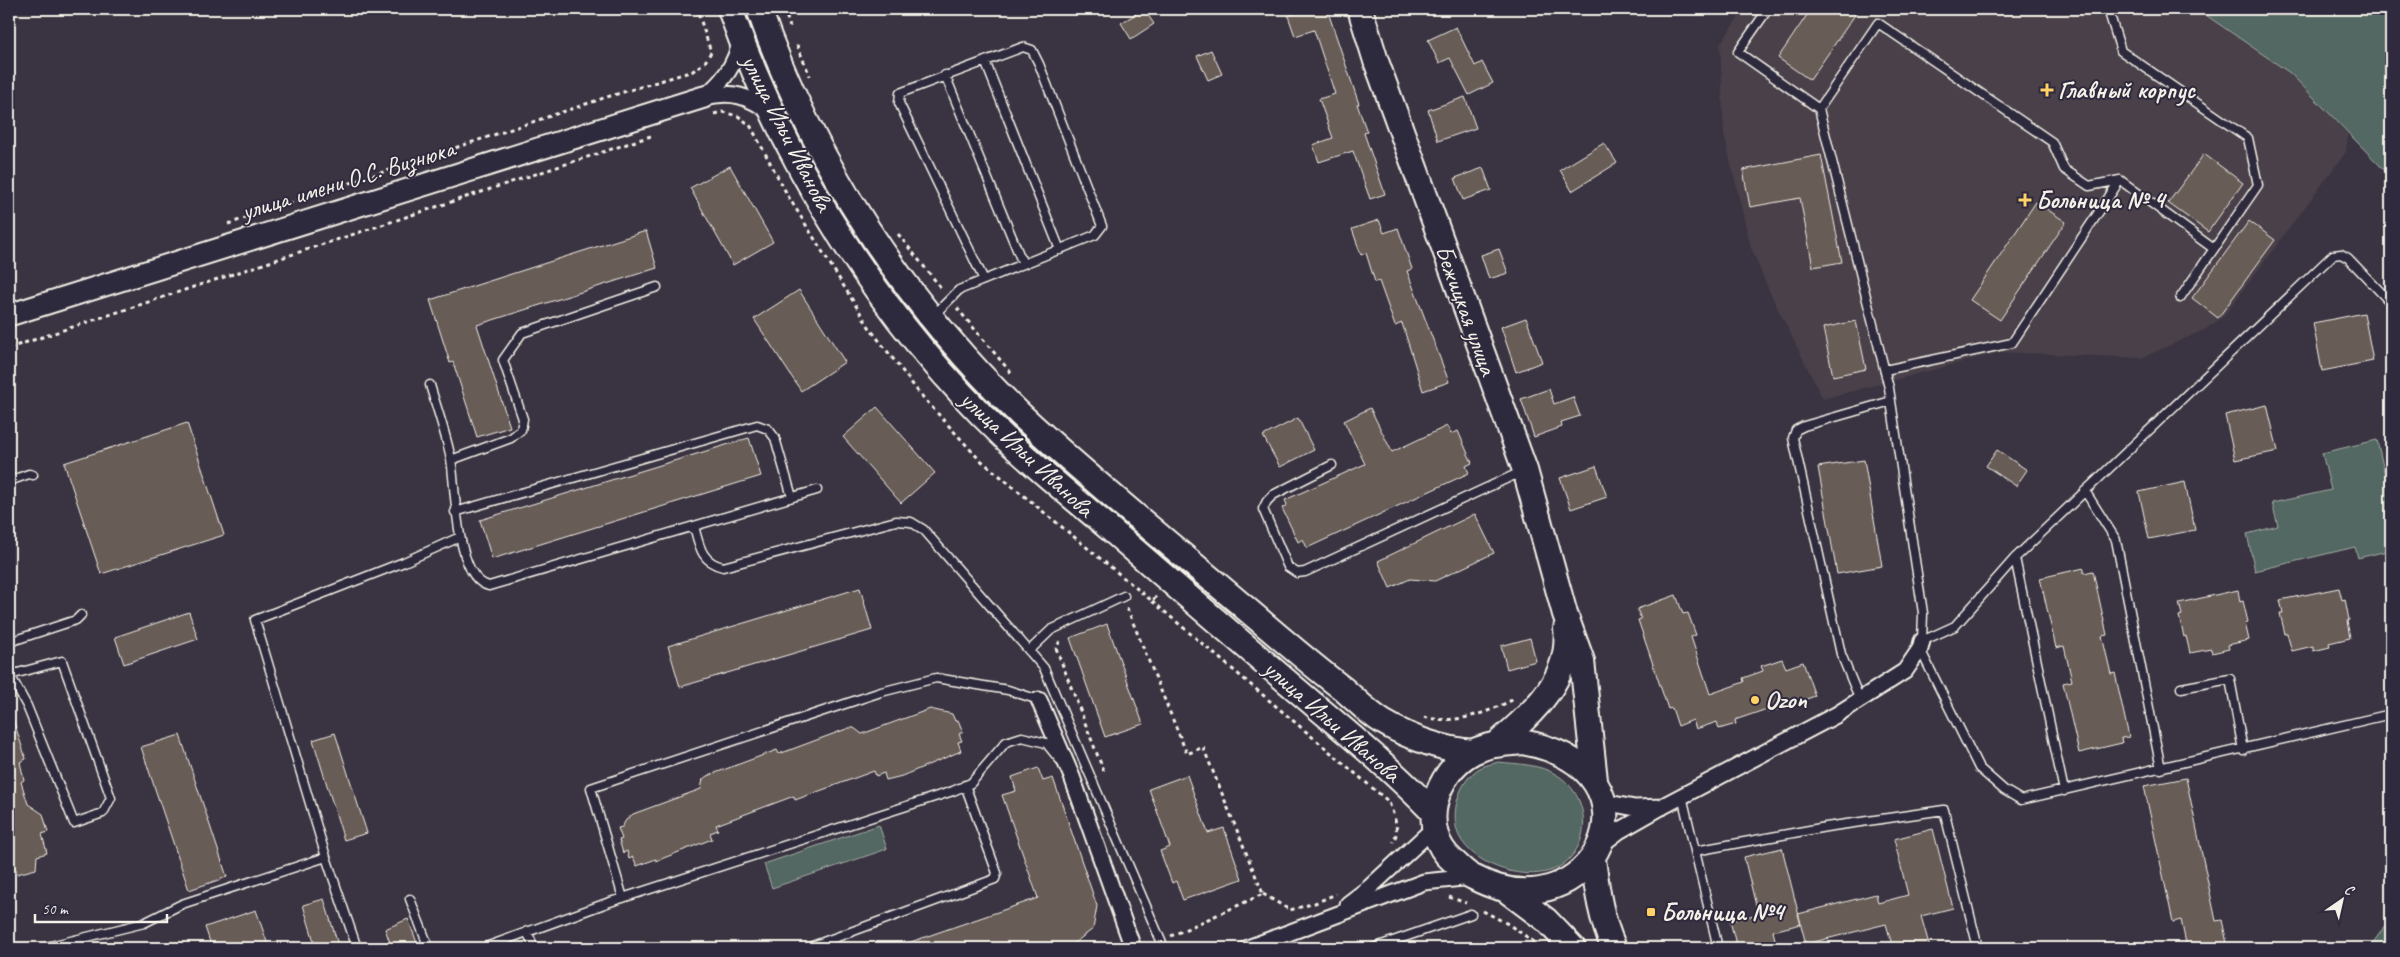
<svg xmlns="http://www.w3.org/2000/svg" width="2400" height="957" viewBox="0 0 2400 957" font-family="Caveat,sans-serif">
<rect width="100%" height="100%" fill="#3a3442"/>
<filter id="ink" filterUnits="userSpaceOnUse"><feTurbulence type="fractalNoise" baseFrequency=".02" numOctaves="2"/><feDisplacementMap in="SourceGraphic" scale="10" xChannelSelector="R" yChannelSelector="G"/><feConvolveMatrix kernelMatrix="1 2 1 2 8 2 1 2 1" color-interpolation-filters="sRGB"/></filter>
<g filter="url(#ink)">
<path fill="#484048" d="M1744,9H2197L2290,73L2348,134L2346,152L2223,317L2206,329L2142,358L2000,352L1823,399L1770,293L1751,248L1724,135L1720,44Z"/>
<path fill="#536862" stroke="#a4aca5" d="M2197,9H2391V177L2290,73Z
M2377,440L2391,501V550L2358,558L2355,547L2255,571L2247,534L2278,526L2272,503L2331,490L2322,453Z
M1498,762C1517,764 1540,764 1557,775C1590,795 1594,846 1559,867C1530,884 1474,867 1459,836C1449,815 1459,779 1480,768C1485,765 1492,764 1498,762Z
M879,825L887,849L772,888L764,864Z
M2391,918V948H2369Z"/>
<path fill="#685b57" stroke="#f4f1e8" d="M1144,9L1154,24L1131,39L1121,23Z
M1308,9H1327L1359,104H1357L1367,132L1364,133L1385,194L1370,199L1353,151L1319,162L1313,145L1333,138L1319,99L1335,94L1314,30L1295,36L1288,16Z
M1811,9H1859L1810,80L1778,58Z
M1456,27L1475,66L1482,62L1493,83L1469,95L1450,58L1439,63L1428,40Z
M1211,50L1222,74L1208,80L1197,56Z
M1465,97L1476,128L1438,141L1428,110Z
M1604,143L1617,163L1572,191L1560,170Z
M2204,154L2243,183L2208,232L2168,203Z
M1821,155L1842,262L1813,267L1800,198L1750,207L1743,170Z
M730,166L773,242L733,265L690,188Z
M1483,168L1491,190L1463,200L1455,178Z
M2036,202L2066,222L2000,320L1970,300Z
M1379,220L1384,233L1398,228L1412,269L1407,271L1449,382L1423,391L1402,323L1395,326L1379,281L1375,282L1366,253L1361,255L1352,229Z
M2249,221L2275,240L2218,318L2192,298Z
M646,231L657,268L477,325L510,427L477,437L453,362L450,363L430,300Z
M1499,249L1508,273L1489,279L1481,255Z
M799,290L845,362L801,391L754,319Z
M2364,313L2373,361L2322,371L2313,323Z
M1526,318L1542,362L1516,372L1501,327Z
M1856,321L1866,369L1833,376L1823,328Z
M1549,389L1554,404L1573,397L1580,416L1561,422L1562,427L1534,437L1521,399Z
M2267,405L2278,451L2235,460L2225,415Z
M877,407L935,473L901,503L843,437Z
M1370,408L1392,452L1447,426L1451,434L1458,431L1472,463L1466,466L1469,473L1307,548L1303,539L1298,542L1282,508L1287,505L1285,500L1365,464L1344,421Z
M1298,418L1314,450L1280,467L1263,436Z
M187,423L224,535L101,574L64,463Z
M749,438L761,476L492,559L480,520Z
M1997,450L2027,470L2016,486L1986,466Z
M1864,460L1882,566L1837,574L1818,467Z
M1596,466L1607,497L1571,509L1560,478Z
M2185,482L2195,530L2149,539L2139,492Z
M1475,514L1494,553L1435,581L1410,579L1390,588L1378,561Z
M2084,568V573L2093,571L2107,635L2102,636L2111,674L2115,673L2129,737L2121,738L2122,743L2079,753L2063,683L2072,681L2064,646L2056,648L2040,578Z
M860,588L872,630L680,687L668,646Z
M2339,588L2342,600L2345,599L2349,620L2347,621L2350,638L2329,643L2330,647L2313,651V646L2292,651L2287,634H2285L2280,613H2283L2280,600Z
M2238,590L2240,602L2243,601L2248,622L2245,623L2249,640L2228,645L2229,649L2212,653L2211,649L2190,653L2186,636L2184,637L2179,616L2182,615L2179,603Z
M1676,595L1683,614L1688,613L1696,635L1691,637L1710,694L1744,682L1743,678L1763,671L1761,666L1782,659L1786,668L1803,662L1815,696L1768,713L1767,709L1735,720L1736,724L1719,729L1717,722L1696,729L1693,720L1678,726L1672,708L1668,709L1638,620L1641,619L1637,609Z
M189,612L198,639L124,664L115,637Z
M1107,624L1143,724L1105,737L1070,638Z
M1530,638L1536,661L1507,669L1501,646Z
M930,709L952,714L955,721L958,720L963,732L959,734L962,741L958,742L961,751L902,776L886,780L884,773L876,776L874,771L795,800L794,796L716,825L718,830L710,833L712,839L656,861V859L637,866L633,857L629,859L627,851L623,853L619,840L622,839L618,828L622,827L626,820L633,814L701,789L703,779L707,776L777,750L779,754L849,728H854L862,734Z
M12,716L26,759L20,762L24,780L21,782L28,804L43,814L48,832L42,834L47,853L37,856L36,869L17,874L16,869L9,868V717Z
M335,733L367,833L344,840L313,740Z
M180,735L227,877L189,890L141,747Z
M1038,768L1043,781L1053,778L1097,906L1093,929L1073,944L1061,948H899V946L1038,898L1002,795L1016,791L1012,777Z
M1187,775L1208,833L1224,828L1242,879L1183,900L1176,881L1172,883L1160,851L1170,847L1149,789Z
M2186,778L2216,921L2222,920L2228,948H2187L2181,920L2173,922L2144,786Z
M1933,829L1953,908L1921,916L1930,948H1893L1886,924L1806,944L1798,914L1876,894L1878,903L1908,895L1894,839Z
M1782,848L1801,924L1773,931L1777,948H1737L1730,921L1758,914L1744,857Z
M324,899L339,948H316L303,905Z
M256,910L269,948H212L205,927Z
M408,919L419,948H392L385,929Z"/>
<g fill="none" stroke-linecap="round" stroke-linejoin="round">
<defs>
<path id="lane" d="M1768,9L1738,52L1819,109L1889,388L1923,613L1922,641L1955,626L2015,558L2333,255L2341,254L2348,258L2391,303
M2108,9L2121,51L2248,138L2258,185L2180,298
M985,61L1060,250
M945,75L1023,264
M1819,109L1878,23L2052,142L2064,169L2089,186L2120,180L2214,249
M934,315L959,290L1095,235L1102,226L1039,64L1032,50L1023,47L900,93L899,103L984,280
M1885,370L2012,343L2120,180
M430,385C437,409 446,434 451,459C456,488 455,579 489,586L817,490
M451,460L511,438L521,430L523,419L503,360L522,333L657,287
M1332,465L1273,495L1267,501L1263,509L1288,567L1297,573L1305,572L1523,471
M9,481L29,474L33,475
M2085,491L2116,540L2161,769
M455,512L757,425L768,429L775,438L792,497
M694,526C699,545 701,562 723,567L896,521L911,522L924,530L1044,668L1164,948
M2015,558L2064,791
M9,642L76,620L81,615
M1920,649L1979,768L2004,790L2021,800L2391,714
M1029,651L1051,630L1124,596
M9,676L10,675L62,661L111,798L103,813L74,823L27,706L10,675
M2181,688L2230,679L2243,750
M1860,700L1841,654L1793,438L1796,430L1804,426L1891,401
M1682,796L1718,948
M1695,851L1826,827L1944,810L1978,948
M623,898L591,788L881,692L936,678L1008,690L1039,700
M410,899L429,948
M527,931L534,948
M42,948L144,923L182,904L326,857
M357,948L326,857L255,620L404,562L460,537
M483,948L607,903L953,791L971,783L1006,742L1022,737L1046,743L1059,759
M807,948L995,879L997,873L965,785
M1373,948L1471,914"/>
<path id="street" d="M705,96C725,80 735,64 741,40
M704,97C733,90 748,96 772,113
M1039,700L1072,777L1133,948
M1603,802L1635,808L1662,807
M1602,844L1619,831L1663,806L1836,715L1905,671L1920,649L1922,641
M1348,904L1369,888L1433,829
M1248,948L1424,882L1472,877"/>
<path id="secondary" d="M9,315L704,97"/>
<path id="primary" d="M730,9C786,168 881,319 1003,436C1037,469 1074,498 1110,529C1170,581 1231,634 1291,685C1340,727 1389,766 1433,812
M759,9C811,159 907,307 1022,416C1093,482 1170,544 1244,607C1276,634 1308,662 1342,688C1355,699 1368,713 1383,722C1410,738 1442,749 1473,752
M1360,9L1376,61L1525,470L1565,614L1582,661L1595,780
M1522,742C1674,769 1594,941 1473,877C1466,874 1459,866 1453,861C1417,830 1435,772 1473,752C1488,744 1505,744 1522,742Z
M1497,744C1532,713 1572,679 1566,628
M1593,859C1597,890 1601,920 1614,948
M1506,890L1546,920L1573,948"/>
</defs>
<use href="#lane" stroke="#f4f1e8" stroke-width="11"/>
<use href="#street" stroke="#f4f1e8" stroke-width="19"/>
<use href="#secondary" stroke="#f4f1e8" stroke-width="25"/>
<use href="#primary" stroke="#f4f1e8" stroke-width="28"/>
<path stroke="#f4f1e8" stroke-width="3" stroke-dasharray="4 4" stroke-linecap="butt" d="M784,9L790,27
M797,45L810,76
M714,114L722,112L738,116L750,125L788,196L871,330L920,394L978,458L1152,601L1158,595
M228,224L607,97L693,71L705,62L711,52L697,9
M898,234L942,289
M957,308L1012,374
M9,348L654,135
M1152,601L1389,802C1393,815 1401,829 1393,842
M1127,608L1187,754L1203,747L1263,894L1171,936
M1060,641L1056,648L1104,772
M1424,717C1455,725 1487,713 1514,699
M1263,894L1290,910L1315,903L1336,894
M1449,897L1466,903
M1483,911L1508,924L1543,948"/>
<use href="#lane" stroke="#2f2a3d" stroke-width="8"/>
<use href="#street" stroke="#2f2a3d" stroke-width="15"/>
<use href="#secondary" stroke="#2f2a3d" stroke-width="21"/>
<use href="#primary" stroke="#2f2a3d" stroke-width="24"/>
</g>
</g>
<g fill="#ffd166" stroke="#2f2a3d" stroke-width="2">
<path d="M2044.5 82.5h5v5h5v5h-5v5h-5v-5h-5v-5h5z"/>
<path d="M2022.5 192.5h5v5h5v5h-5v5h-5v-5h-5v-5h5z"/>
<circle cx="1755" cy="700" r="5"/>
<rect x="1646" y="907" width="10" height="10" rx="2.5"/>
</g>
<g text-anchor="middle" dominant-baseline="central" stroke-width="4" stroke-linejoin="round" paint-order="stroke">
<g font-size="25" font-weight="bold" fill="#f4f1e8" stroke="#2f2a3d" text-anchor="start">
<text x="2058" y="90">Главный корпус</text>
<text x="2036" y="200">Больница № 4</text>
<text x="1765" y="700">Ozon</text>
<text x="1661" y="912">Больница №4</text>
</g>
<g font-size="25" fill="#f4f1e8" stroke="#2f2a3d">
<text transform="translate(787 133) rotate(63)">улица Ильи Иванова</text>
<text transform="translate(348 180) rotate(-17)">улица имени О.С. Визнюка</text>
<text transform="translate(1466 310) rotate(70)">Бежицкая улица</text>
<text transform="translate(1027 454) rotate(43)">улица Ильи Иванова</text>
<text transform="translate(1332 721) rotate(41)">улица Ильи Иванова</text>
</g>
</g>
<rect width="2400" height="957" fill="none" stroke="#2f2a3d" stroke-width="30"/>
<rect x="15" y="15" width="2370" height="927" fill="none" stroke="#f4f1e8" stroke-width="2" filter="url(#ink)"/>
<g transform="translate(2342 900) rotate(34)" stroke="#2f2a3d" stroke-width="4" paint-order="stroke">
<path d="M0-4L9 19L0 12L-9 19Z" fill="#f4f1e8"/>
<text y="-8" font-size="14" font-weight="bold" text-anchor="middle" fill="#f4f1e8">С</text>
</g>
<path d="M35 914v8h132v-8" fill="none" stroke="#f4f1e8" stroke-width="2.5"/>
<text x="42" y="914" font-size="15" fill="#f4f1e8" stroke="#2f2a3d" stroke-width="4" paint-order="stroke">50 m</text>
</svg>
